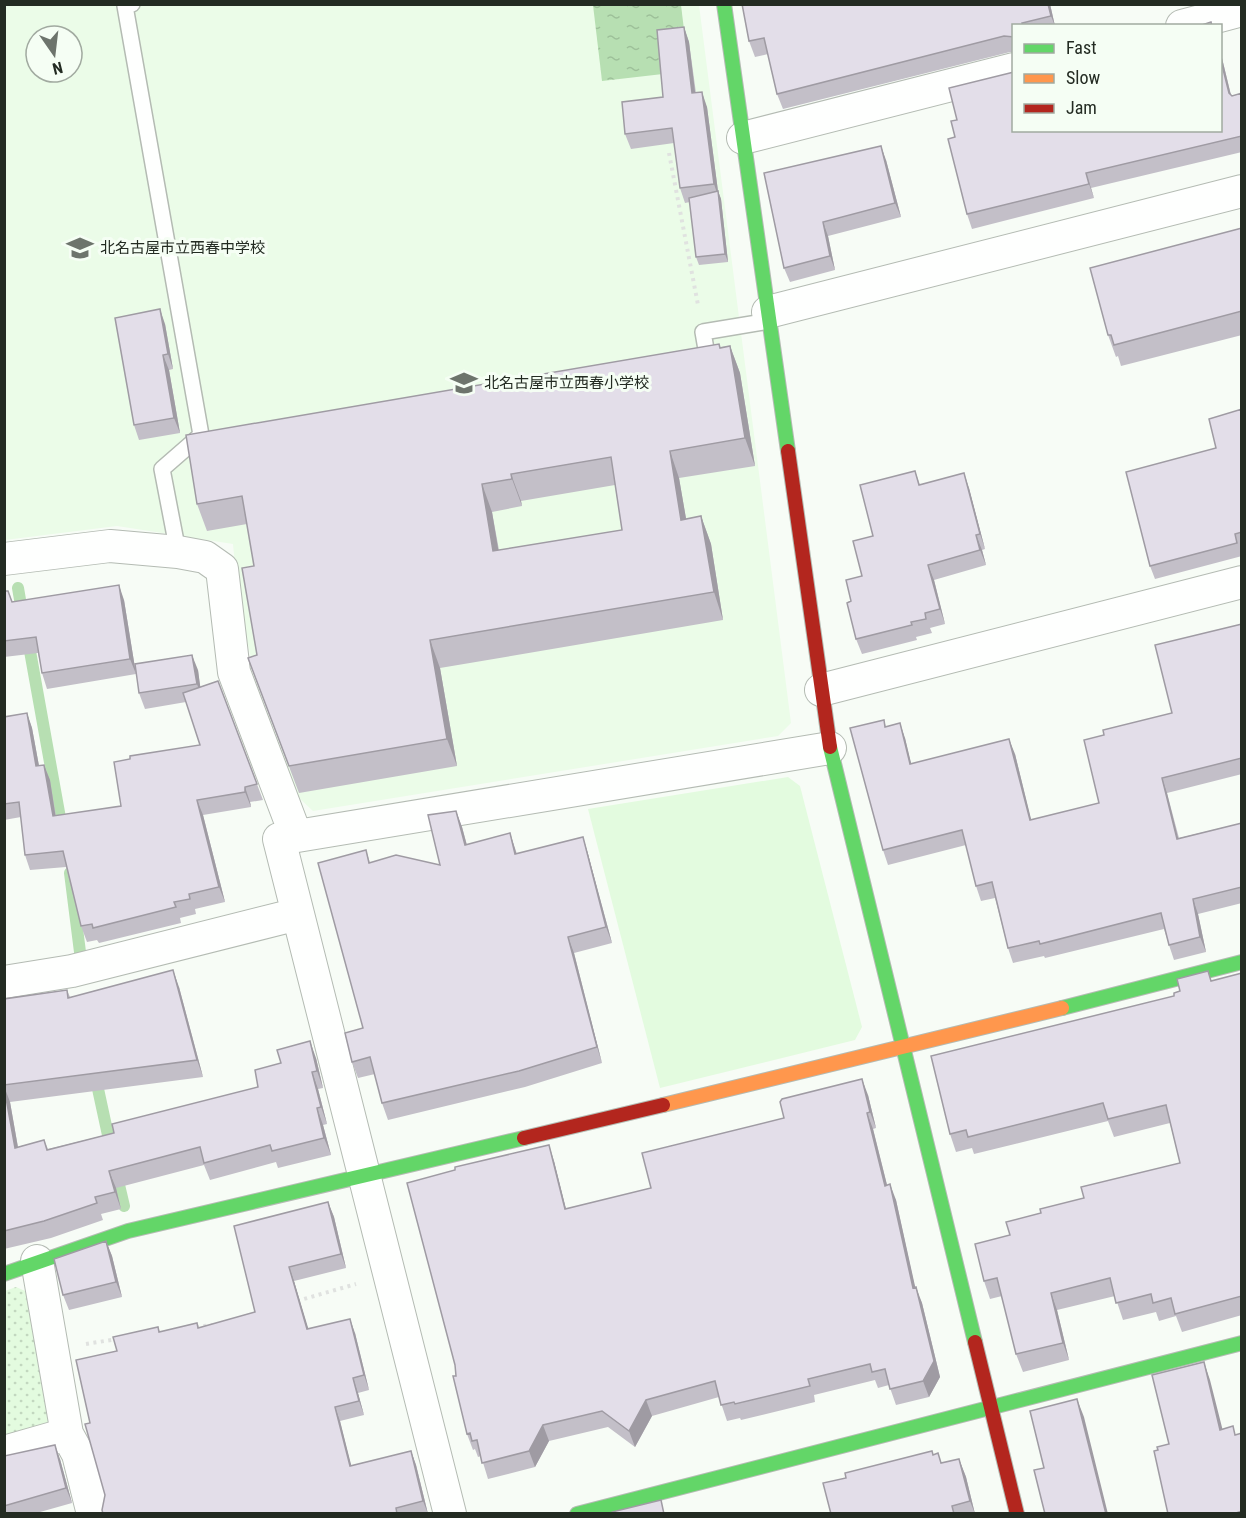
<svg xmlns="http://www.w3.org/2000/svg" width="1246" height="1518" viewBox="0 0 1246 1518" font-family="'Roboto Condensed','Noto Sans JP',sans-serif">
<defs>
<pattern id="park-dots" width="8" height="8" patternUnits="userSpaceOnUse" patternTransform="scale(1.5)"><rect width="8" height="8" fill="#e3fbdf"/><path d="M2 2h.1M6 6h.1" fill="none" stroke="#c2d7bf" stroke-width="1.8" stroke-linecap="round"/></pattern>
<pattern id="water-ripples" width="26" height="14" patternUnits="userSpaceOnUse" patternTransform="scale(1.5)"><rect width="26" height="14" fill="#b7dfb2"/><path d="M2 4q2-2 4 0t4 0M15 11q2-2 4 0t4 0" fill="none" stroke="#9dc099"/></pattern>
</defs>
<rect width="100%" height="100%" fill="#f7fcf6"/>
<path fill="#ebfce8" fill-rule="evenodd" d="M4,5H699L791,723L778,736L313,811L298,797L253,666L239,607L233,544L117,526L5,540ZM36,36H72V72H36Z"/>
<path fill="url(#park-dots)" d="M16,1287L32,1294L53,1416L45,1430L5,1442V1291Z"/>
<path fill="#e3fbdf" d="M788,777L800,786L862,1027L855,1040L660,1088L588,809Z"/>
<path fill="url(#water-ripples)" d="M593,5H681L689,71L602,81Z"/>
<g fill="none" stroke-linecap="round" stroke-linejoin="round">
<path stroke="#b7dfb2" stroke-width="12" d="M18,588L23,617
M28,640L62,829
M70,873L80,952
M95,1075L111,1149
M116,1172L124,1206"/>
<defs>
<path id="lane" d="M132,4L125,6L201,435L162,469L178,552
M696,357L707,355L703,332L769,321"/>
<path id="street" d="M1182,26L1242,10
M743,138L1014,69
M768,312L1242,191
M4,559L110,546L178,552L205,557L222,569L234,672L296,836
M821,690L1242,582
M4,982L72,971L298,914
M67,1434L78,1454L93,1514
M4,1452L67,1434L37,1261
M450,1514L279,839L830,748"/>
<path id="fast" d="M724,4L788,451
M830,747L975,1342
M1062,1008L1242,962
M4,1274L128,1231L524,1138
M577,1514L1242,1343"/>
<path id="slow" d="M663,1105L1062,1008"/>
<path id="jam" d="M788,451L830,747
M524,1138L663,1105
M975,1342L1017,1514"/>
</defs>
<use href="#lane" stroke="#b4bbb3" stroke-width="18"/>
<use href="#street" stroke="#b4bbb3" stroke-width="34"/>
<use href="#fast" stroke="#b4bbb3" stroke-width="16"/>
<use href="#slow" stroke="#b4bbb3" stroke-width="16"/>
<use href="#jam" stroke="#b4bbb3" stroke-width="16"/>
<path stroke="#e0e2e0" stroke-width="4" stroke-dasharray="3 4.5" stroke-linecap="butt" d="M669,153L698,305
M297,1301L356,1284
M196,1327L212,1325
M86,1344L117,1339"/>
<use href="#lane" stroke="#fefffe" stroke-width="15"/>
<use href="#street" stroke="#fefffe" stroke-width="32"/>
<use href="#fast" stroke="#63d668" stroke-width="14"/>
<use href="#slow" stroke="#ff974d" stroke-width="14"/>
<use href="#jam" stroke="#b3261e" stroke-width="14"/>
</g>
<path fill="#c3bfc8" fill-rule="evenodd" d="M742,4H1050L1055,26H1014V52H1010L783,109L777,94L768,54L755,57L749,41Z
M684,27L689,42L696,93L707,107L718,191L721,199L728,262L699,265L696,257L690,202L685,203L680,188L674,143L631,149L625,134L663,97Z
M1221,54L1231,95L1232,96L1242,93V152L1091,188L1094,198L972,229L967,214L955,137L957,120L1014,130H1221Z
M886,160L901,217L828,236L835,270L790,282L784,268L764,173Z
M1242,228V335L1121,366L1118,356L1116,357L1108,335Z
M165,324L173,369L169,370L180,433L139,440L134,425Z
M730,346L740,373L755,466L679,478L686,519L701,516L711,544L723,620L440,668L457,766L299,793L248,658L257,655L254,566L247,524L207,531L197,504L720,347ZM615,485L622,530L499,550L492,512L522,506L521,501Z
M1242,409V546L1240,547L1242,556L1155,579L1150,566L1216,448Z
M915,471L920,485L969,488L985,549L982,550L986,565L934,580L945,624L930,628L932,633L916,637L917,640L862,654L856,639L851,601L862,576L873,536Z
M4,591L13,602L124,600L136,674L47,689L42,673L38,653L4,657Z
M1242,624V774L1167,793L1179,838L1242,823V903L1198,914L1206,952L1174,960L1169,945L1164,929L1045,958L1044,956L1013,963L1008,948L995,898L981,901L976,886L966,845L888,865L883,850L884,720L886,727L905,738L911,764L1015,754L1031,820L1099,803L1104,735L1172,713Z
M198,670L200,687L218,681L263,800L250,802L251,807L203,815L225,902L195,909L196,914L180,918L181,923L99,943L97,940L87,942L81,926L66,867L30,870L25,855L21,817L4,820V717L27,713L32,728L39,766L44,765L50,780L56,816L121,806L130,759L200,745L186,702L145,709L139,693Z
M456,811L462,827L467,845L510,833L517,854L583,837L588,854L612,943L574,953L602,1063L525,1087L388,1120L382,1103L375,1074L358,1078L352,1062L363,1028L366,850L370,863L440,865Z
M1242,973V1315L1182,1332L1176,1316L1159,1321L1156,1312L1123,1320L1115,1296L1057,1310L1069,1360L1023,1372L1016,1354L1002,1296L990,1299L984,1281L1010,1235L1041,1213L1180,1163L1170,1123L1114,1137L1108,1121L974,1154L972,1148L956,1152L950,1134L1174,996L1212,981Z
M179,987L203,1077L10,1102L18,1147L44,1140L48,1149L114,1133L258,1087L316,1058L323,1088L318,1089L327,1124L323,1125L331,1155L278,1168L276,1162L210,1180L204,1165L116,1188L121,1209L101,1214L103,1220L51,1238L4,1249V999L67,990L70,997Z
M868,1095L876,1128L873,1129L887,1185L896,1200L915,1288L922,1303L940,1377L929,1397L896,1405L889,1385L878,1388L875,1380L814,1395L815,1402L741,1420L740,1418L727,1421L719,1397L652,1416L635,1447L608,1427L549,1441L535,1467L488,1479L481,1456L478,1457L475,1449L473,1450L467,1434L456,1376L554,1161L566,1209L651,1188L784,1118Z
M328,1202L334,1217L346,1268L294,1281L308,1329L355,1333L369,1390L358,1393L364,1415L340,1421L351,1466L411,1451L416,1465L428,1514H103L105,1495L90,1423L117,1351L158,1327L160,1332L197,1323L199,1328L255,1312Z
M106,1241L112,1256L122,1297L69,1310L63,1295Z
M933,1455L942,1463L959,1459L966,1477L975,1514H831Z
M4,1456L60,1459L72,1503L33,1514H4Z"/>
<path fill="#9f9ba3" d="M1048,4H1050L1055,26L1051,16Z
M684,27L689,42L697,108L692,93Z
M1221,54L1234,108L1229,93L1221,61Z
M702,92L707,107L719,199L714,184Z
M881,146L886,160L901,217L895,203Z
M1086,173L1091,188L1094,198L1089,184Z
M718,191L721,199L728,262L725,254Z
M823,222L828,236L835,270L830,256Z
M160,309L165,324L173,369L168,354Z
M730,346L740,373L755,466L745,438Z
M163,355L169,370L180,433L174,418Z
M670,451L679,478L691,547L681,520Z
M964,473L969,488L985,549L980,534Z
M511,474L521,501L522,506L512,479Z
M482,484L492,512L503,578L493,551Z
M701,516L711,544L723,620L714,592Z
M976,535L982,550L986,565L980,550Z
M928,565L934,580L945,624L940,609Z
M119,585L124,600L136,674L130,659Z
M430,640L440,668L457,766L447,739Z
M192,655L198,670L202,699L197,684Z
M27,713L32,728L42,782L36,766Z
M900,723L905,738L915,779L910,764Z
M1009,739L1015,754L1035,835L1030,820Z
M44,765L50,780L58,832L53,816Z
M1162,778L1167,793L1182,854L1177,839Z
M245,787L250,802L251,807L245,792Z
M197,800L203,815L225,902L219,887Z
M456,811L462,827L471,861L465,845Z
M510,833L515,849L521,871L515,854Z
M583,837L588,854L612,943L606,927Z
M1193,899L1198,914L1206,952L1200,937Z
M568,937L574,953L602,1063L597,1047Z
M173,970L179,987L203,1077L197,1060Z
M310,1041L316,1058L323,1088L317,1071Z
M312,1072L318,1089L327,1124L321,1107Z
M862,1079L868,1095L876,1128L870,1112Z
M4,1086L10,1102L21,1165L15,1148Z
M317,1108L323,1125L331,1155L324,1138Z
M867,1113L873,1129L891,1201L885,1186Z
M549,1145L554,1161L570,1225L565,1209Z
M109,1171L116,1188L121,1209L115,1192Z
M890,1184L896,1200L919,1304L913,1288Z
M328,1202L334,1217L346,1268L341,1254Z
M106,1241L112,1256L122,1297L116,1282Z
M289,1267L294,1281L313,1344L307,1329Z
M916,1287L922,1303L940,1377L929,1397L923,1381Z
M1051,1293L1057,1310L1069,1360L1063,1343Z
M350,1319L355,1333L369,1390L364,1375Z
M1204,1362L1210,1380L1227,1447L1220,1430Z
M353,1378L358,1393L364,1415L359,1401Z
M1077,1399L1084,1417L1108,1514H1106Z
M646,1400L652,1416L635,1447L629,1431Z
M335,1407L340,1421L355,1480L350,1466Z
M543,1425L549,1441L535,1467L529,1451Z
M55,1445L60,1459L72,1503L66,1488Z
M411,1451L416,1465L428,1514L423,1501Z
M959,1459L966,1477L975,1514L970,1501Z"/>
<path fill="#e3dee9" stroke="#9f9ba3" stroke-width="1.5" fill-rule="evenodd" d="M742,4H1048L1051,16L1022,23L1023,26H1014V37L1004,36L777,94L764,38L749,41Z
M1211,22L1212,26H1199Z
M684,27L692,93L702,92L714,184L680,188L672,128L625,134L622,102L663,97L657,30Z
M1221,61L1229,93L1232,96L1242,93V136L1086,173L1089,184L967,214L948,139L955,137L951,121L957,120L949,88L1014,72V130H1221Z
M881,146L895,203L823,222L830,256L784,268L764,173Z
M718,191L725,254L696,257L689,198Z
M1242,228V311L1114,345L1111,335H1108L1090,268Z
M160,309L168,354L163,355L174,418L134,425L115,318Z
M719,344L720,348L730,346L745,438L670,451L681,520L701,516L714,592L430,640L447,739L289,766L248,658L257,655L242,568L254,566L242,496L197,504L186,435ZM611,457L622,530L493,551L482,484L512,479L511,474Z
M1242,409V532L1235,534L1237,543L1150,566L1126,472L1216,448L1209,419Z
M915,471L919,485L964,473L980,534L976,535L980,550L928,565L940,609L925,613L926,619L911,622L912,625L856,639L847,603L851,601L846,580L862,576L853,541L873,536L860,485Z
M119,585L130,659L42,673L36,637L4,641V591H8L12,602Z
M1242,624V758L1162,778L1177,839L1242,823V887L1193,899L1200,937L1169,945L1161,913L1040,944L1039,941L1008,948L992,882L976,886L962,830L883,850L850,728L884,720L885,727L900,723L910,764L1009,739L1030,820L1099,803L1084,740L1104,735L1103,730L1172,713L1155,645Z
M192,655L197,684L139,693L135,664Z
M218,681L257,784L245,787V792L197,800L219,887L189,894L190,899L174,902L176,907L93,928L92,924L81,926L63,851L25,855L19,802L4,804V717L27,713L36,766L44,765L53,816L121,806L114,762L130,759V756L200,745L183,693Z
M456,811L465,845L510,833L515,854L583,837L606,927L568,937L597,1047L519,1071L382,1103L370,1057L352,1062L345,1033L363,1028L318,863L366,850L369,863L396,855L440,865L428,815Z
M173,970L197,1060L4,1085V999L67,990L68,998Z
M1208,971L1211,981L1242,973V1296L1175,1314L1171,1298L1153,1303L1151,1294L1116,1303L1110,1278L1051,1293L1063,1343L1016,1354L997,1278L984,1281L975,1244L1010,1235L1006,1222L1041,1213L1040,1209L1084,1198L1081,1187L1180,1163L1166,1105L1108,1119L1103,1103L968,1137L966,1130L950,1134L931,1056L1174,996V993L1180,991L1177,979Z
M310,1041L317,1071L312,1072L321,1107L317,1108L324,1138L272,1151L270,1145L204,1163L200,1147L109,1171L115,1192L95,1197L97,1203L44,1221L4,1231V1087L15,1148L44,1140L47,1150L114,1133L112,1124L258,1087L255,1070L281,1063L277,1050Z
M862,1079L870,1112L867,1113L885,1186L890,1184L913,1288L916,1287L934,1361L923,1381L890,1389L885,1369L872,1372L870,1364L808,1379L810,1386L735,1404L734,1402L721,1405L715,1381L646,1400L629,1431L602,1411L543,1425L529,1451L482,1463L477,1440L472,1441L470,1433L467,1434L453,1376H456L455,1365L407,1183L455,1170V1167L549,1145L565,1209L651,1188L642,1153L784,1118L780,1102L782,1099Z
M328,1202L341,1254L289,1267L307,1329L350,1319L364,1375L353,1378L359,1401L335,1407L350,1466L411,1451L423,1501L396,1508L397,1514H103L102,1510L105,1495L85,1424L90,1423L76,1360L117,1351L113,1337L158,1327L159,1332L197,1323L198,1328L255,1312L234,1226Z
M106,1241L116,1282L63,1295L54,1259Z
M1204,1362L1220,1430L1233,1426L1235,1435L1242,1433V1511L1233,1514H1168L1154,1451L1158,1450L1157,1447L1169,1444L1152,1375Z
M1077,1399L1106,1514H1045L1034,1470L1044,1468L1030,1411Z
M55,1445L66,1488L4,1506V1456Z
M932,1451L933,1455L938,1453L941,1463L959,1459L970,1501L952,1506L954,1514H831L823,1483L846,1478L845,1473Z
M661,1500L664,1514H612V1512Z"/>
<defs>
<symbol id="school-bare" viewBox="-9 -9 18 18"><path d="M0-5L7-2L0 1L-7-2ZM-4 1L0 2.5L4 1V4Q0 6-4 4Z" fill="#6d746c" stroke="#f5fef4" stroke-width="2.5" paint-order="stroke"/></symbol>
</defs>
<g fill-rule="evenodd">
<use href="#school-bare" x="61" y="229" width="38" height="38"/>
<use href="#school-bare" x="445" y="364" width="38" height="38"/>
</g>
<g text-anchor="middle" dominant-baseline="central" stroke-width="6" stroke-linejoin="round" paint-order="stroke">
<g font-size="15" fill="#232b22" stroke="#f5fef4" text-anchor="start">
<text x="100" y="248">北名古屋市立西春中学校</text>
<text x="484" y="383">北名古屋市立西春小学校</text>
</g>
</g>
<rect width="1246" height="1518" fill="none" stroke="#232b22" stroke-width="12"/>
<rect x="1012" y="24" width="210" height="108" fill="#f5fef4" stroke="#a1aaa0" stroke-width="1.5"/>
<rect x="1024" y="44" width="30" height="9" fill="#63d668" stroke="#a1aaa0" stroke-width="1.5"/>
<text x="1066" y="54" font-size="18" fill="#232b22">Fast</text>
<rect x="1024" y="74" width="30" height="9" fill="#ff974d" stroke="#a1aaa0" stroke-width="1.5"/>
<text x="1066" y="84" font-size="18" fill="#232b22">Slow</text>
<rect x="1024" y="104" width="30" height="9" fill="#b3261e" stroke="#a1aaa0" stroke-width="1.5"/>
<text x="1066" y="114" font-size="18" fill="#232b22">Jam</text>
<g transform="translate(54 54) rotate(166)"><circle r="28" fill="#f5fef4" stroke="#a1aaa0" stroke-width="1.5"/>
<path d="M0-4.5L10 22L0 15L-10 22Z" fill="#6d746c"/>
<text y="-9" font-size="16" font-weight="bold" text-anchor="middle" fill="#232b22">N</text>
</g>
</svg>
